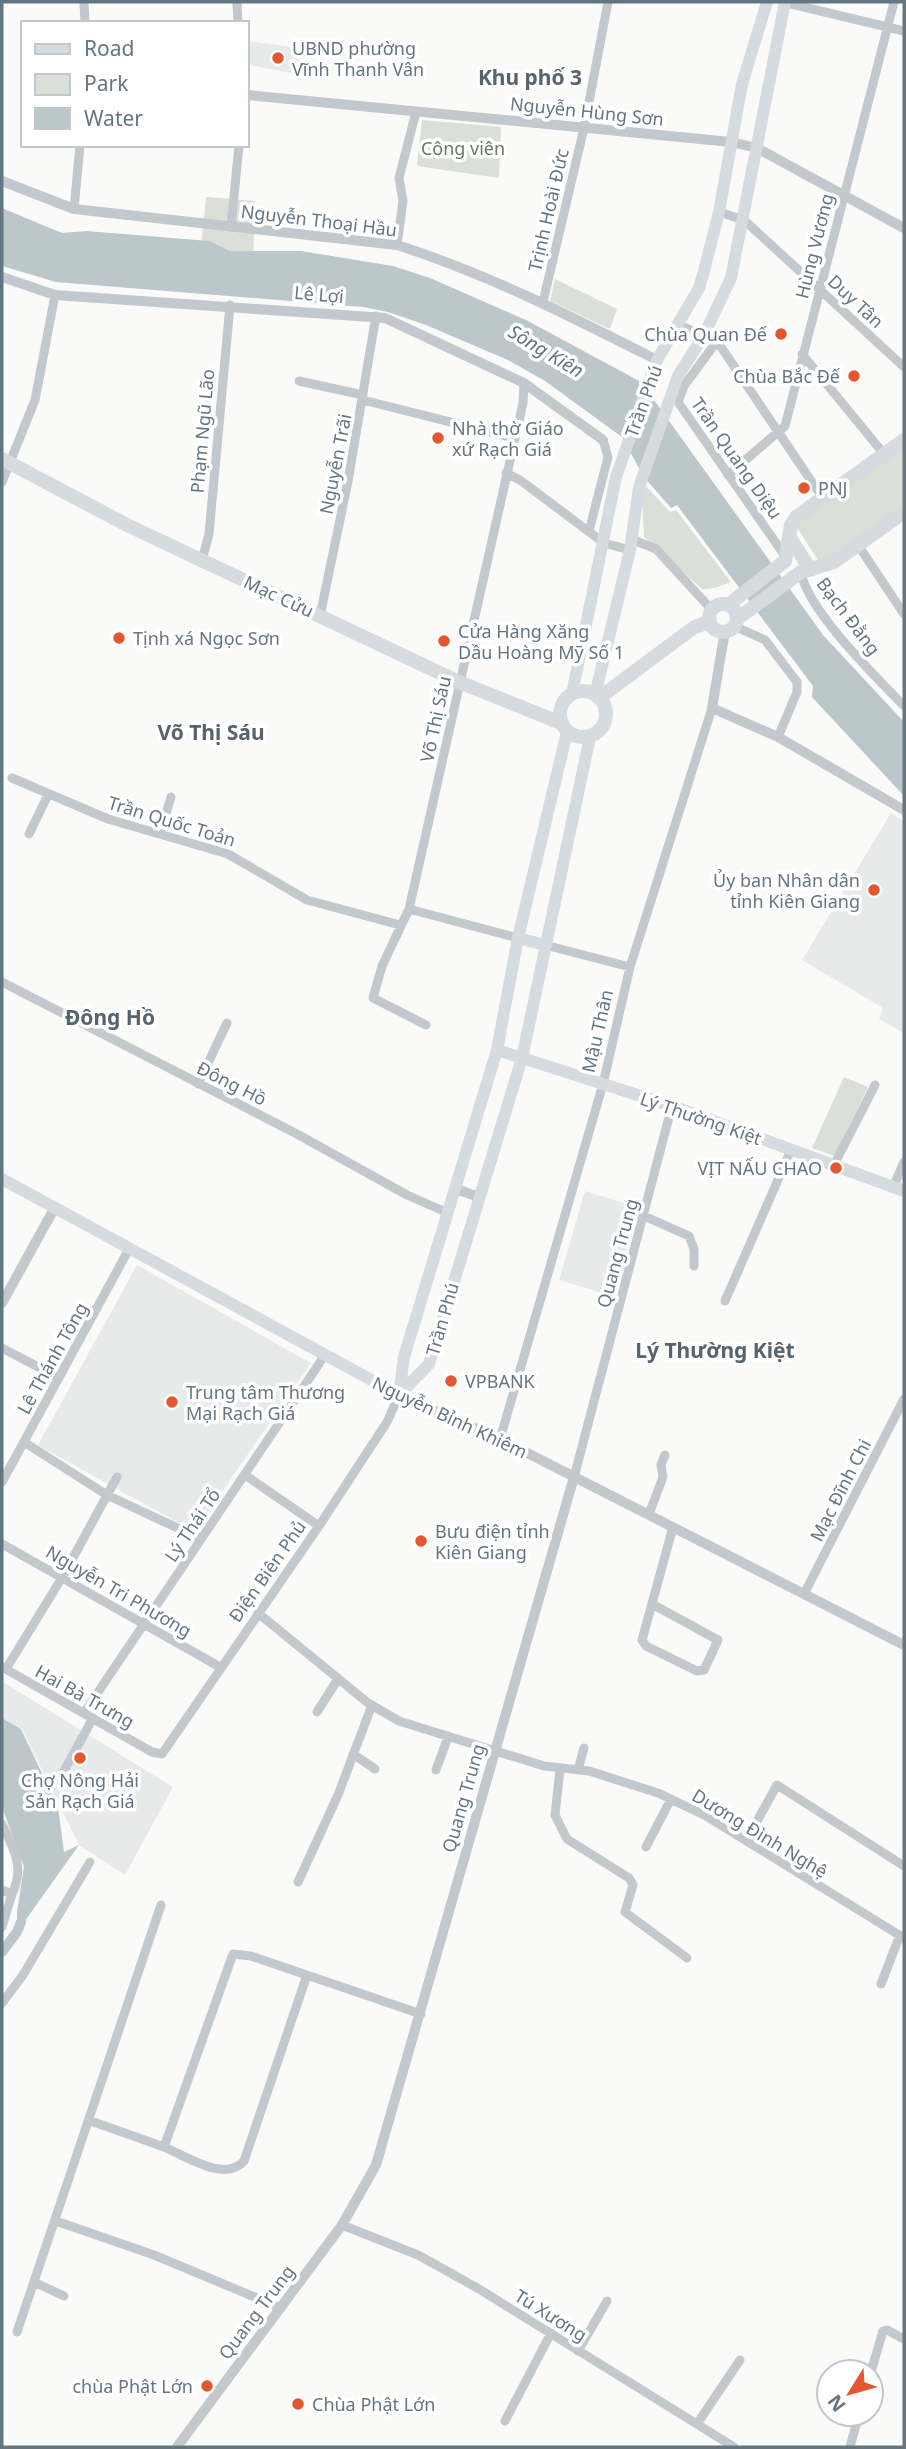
<svg xmlns="http://www.w3.org/2000/svg" width="906" height="2449" viewBox="0 0 906 2449" font-family="'Noto Sans',sans-serif">
<rect width="100%" height="100%" fill="#fafaf8"/>
<path fill="#e8e9e9" d="M248,41L301,48V75L250,65Z
M891,813L904,821V1033L879,1019L883,1008L802,960Z
M585,1191L640,1208L612,1296L559,1280Z
M137,1265L311,1363L197,1528L191,1530L38,1445Z
M3,1682L173,1787L125,1875L79,1845L22,1729L2,1718Z"/>
<path fill="#dadfd7" d="M422,120L501,127L499,178L417,166Z
M206,197L255,201L253,263L200,255Z
M555,279L617,309L610,329L550,301Z
M904,446V507L827,562H819L796,526L797,520Z
M646,486L670,512L676,510L731,582L715,588L702,589L644,537L642,497Z
M844,1077L868,1087L834,1156L812,1148Z"/>
<path fill="#bbc7cb" d="M2,208L62,233L87,231L209,241L230,251H301L393,266L430,278L526,320L641,382L823,635L904,722V796L812,697L813,686L677,505L671,508L644,477L622,437L545,381L508,360L426,325L388,312L363,307L56,282L2,266Z
M2,1718L21,1729L58,1807L64,1852L79,1845L17,1932V1912L24,1867L2,1807Z"/>
<g fill="none" stroke-linecap="round" stroke-linejoin="round">
<path stroke="#bbc7cb" stroke-width="10" d="M2,1952L17,1932L21,1922"/>
<path stroke="#c3c8cc" stroke-width="9" d="M84,2L85,23
M237,2L238,23
M783,2L904,31
M74,209L80,145
M719,212L744,220L904,367
M231,227L239,145
M397,245L403,201L399,178L416,112
M543,302L584,128L608,2
M678,325L717,341L822,497
M717,341L684,386L678,402L785,556
M802,354L884,454
M299,381L363,395
M363,400L514,438
M506,473L520,480L604,543L630,550
M728,475L785,426L894,2
M2,482L35,400L55,295
M589,531L608,457L603,440
M631,539L656,549L712,610
M858,545L904,614
M202,560L209,534L230,305
M801,572C807,610 877,678 904,706
M320,616L348,481L376,316
M734,626L765,640L797,682V692L778,737
M12,778L108,819L228,854L307,900L400,925
M160,833L171,797
M29,834L48,795
M409,909L518,938
M545,945L630,967
M2,982L297,1134L407,1195L448,1213
M426,1025L373,998L382,966L409,909L523,403L524,383
M198,1084L227,1023
M834,1165L875,1085
M893,1187L904,1162
M644,1216L689,1236L694,1249V1266
M725,1301L791,1150
M2,1348L59,1378
M500,1439L603,1084L630,967L712,708
M24,1442L107,1495L201,1539
M245,1475L319,1526
M574,1477L672,1106
M2,1482L129,1249
M649,1514L663,1477L661,1465L665,1455
M2,1544L220,1667
M804,1594L904,1399
M652,1604L718,1640L704,1670L697,1671L646,1646L642,1640L673,1527
M258,1613L368,1703L399,1721L544,1766L589,1771L658,1793L706,1816L904,1938
M2,1667L152,1752L162,1754L319,1526L387,1422L399,1395
M6,1669L63,1576L117,1477
M317,1712L338,1679
M84,1713L325,1355
M353,1754L375,1769
M560,1769L555,1815L567,1839L629,1878L633,1885L625,1912L687,1958
M436,1770L448,1737
M578,1770L584,1748
M59,1780L93,1718
M2,1824C14,1849 25,1868 12,1894L2,1890
M746,1841L777,1785L904,1866
M646,1847L671,1799
M298,1882L338,1795L372,1705
M2,1927L12,1894
M307,1975L244,2161C225,2183 186,2156 164,2147L233,1954L251,1956L421,2014
M881,1984L900,1935
M2,2003L23,1975L90,1862
M91,2121L164,2147
M56,2221L154,2255L281,2308
M342,2225L418,2255L479,2289L734,2447
M36,2283L64,2296
M17,2332L161,1905
M578,2351L607,2301
M871,2372L883,2331L887,2330L904,2339
M505,2421L551,2333
M697,2424L740,2360
M850,2447L859,2414"/>
<path stroke="#c3c8cc" stroke-width="10" d="M247,95L731,142L757,148L904,228
M2,181L74,209L397,245C488,274 572,317 657,360
M2,277L55,295L385,318L524,383L603,440
M725,631L712,708L778,737L904,810
M456,1189L479,1197
M2,1303L54,1209
M399,1395L500,1439L904,1645
M177,2447L342,2225L376,2165L574,1477"/>
<path stroke="#d6dbdf" stroke-width="12" d="M572,694L616,477L657,360L699,288L704,271L719,212L742,84L767,2
M595,695L630,550L639,487L678,376L704,335L731,278L785,2
M518,938L545,945
M497,1050L672,1106L904,1191
M2,1179L399,1395
M399,1395L429,1364L522,1058L590,737
M399,1395L404,1357L497,1050L518,938L567,732"/>
<path stroke="#d6dbdf" stroke-width="14" d="M2,459L127,525L459,682L561,723
M790,538L811,570
M709 618a14 14 0 1 1 28 0a14 14 0 1 1-28 0Z
M728,605L785,561L791,525L796,517L904,440
M737,619L801,572L834,562L904,512
M560 714a23 23 0 1 1 46 0a23 23 0 1 1-46 0Z
M599,698L693,628L710,621"/>
</g>
<g fill="#e4572e" stroke="#fff" stroke-width="2.5">
<circle cx="278" cy="58" r="7"/>
<circle cx="781" cy="334" r="7"/>
<circle cx="854" cy="376" r="7"/>
<circle cx="438" cy="438" r="7"/>
<circle cx="804" cy="488" r="7"/>
<circle cx="119" cy="638" r="7"/>
<circle cx="444" cy="641" r="7"/>
<circle cx="874" cy="890" r="7"/>
<circle cx="836" cy="1168" r="7"/>
<circle cx="451" cy="1381" r="7"/>
<circle cx="172" cy="1402" r="7"/>
<circle cx="421" cy="1541" r="7"/>
<circle cx="80" cy="1758" r="7"/>
<circle cx="207" cy="2386" r="7"/>
<circle cx="298" cy="2404" r="7"/>
</g>
<g text-anchor="middle" dominant-baseline="central" stroke-width="7" stroke-linejoin="round" paint-order="stroke">
<g font-size="18" fill="#657683" stroke="#fff" text-anchor="start">
<text x="292" y="48">UBND phường<tspan x="292" dy="21">Vĩnh Thanh Vân</tspan></text>
<text x="767" y="334" text-anchor="end">Chùa Quan Đế</text>
<text x="840" y="376" text-anchor="end">Chùa Bắc Đế</text>
<text x="452" y="428">Nhà thờ Giáo<tspan x="452" dy="21">xứ Rạch Giá</tspan></text>
<text x="818" y="488">PNJ</text>
<text x="458" y="631">Cửa Hàng Xăng<tspan x="458" dy="21">Dầu Hoàng Mỹ Số 1</tspan></text>
<text x="133" y="638">Tịnh xá Ngọc Sơn</text>
<text x="860" y="880" text-anchor="end">Ủy ban Nhân dân<tspan x="860" dy="21">tỉnh Kiên Giang</tspan></text>
<text x="822" y="1168" text-anchor="end">VỊT NẤU CHAO</text>
<text x="465" y="1381">VPBANK</text>
<text x="186" y="1392">Trung tâm Thương<tspan x="186" dy="21">Mại Rạch Giá</tspan></text>
<text x="435" y="1531">Bưu điện tỉnh<tspan x="435" dy="21">Kiên Giang</tspan></text>
<text x="80" y="1780" text-anchor="middle">Chợ Nông Hải<tspan x="80" dy="21">Sản Rạch Giá</tspan></text>
<text x="193" y="2386" text-anchor="end">chùa Phật Lớn</text>
<text x="312" y="2404">Chùa Phật Lớn</text>
</g>
<g font-size="18" fill="#657683" stroke="#fff">
<text transform="translate(587 111) rotate(6)">Nguyễn Hùng Sơn</text>
<text transform="translate(548 210) rotate(-77)">Trịnh Hoài Đức</text>
<text transform="translate(319 220) rotate(7)">Nguyễn Thoại Hầu</text>
<text transform="translate(814 246) rotate(-76)">Hùng Vương</text>
<text transform="translate(319 294) rotate(5)">Lê Lợi</text>
<text transform="translate(856 301) rotate(43)">Duy Tân</text>
<text transform="translate(643 401) rotate(-70)">Trần Phú</text>
<text transform="translate(202 431) rotate(-85)">Phạm Ngũ Lão</text>
<text transform="translate(737 458) rotate(55)">Trần Quang Diệu</text>
<text transform="translate(335 464) rotate(-79)">Nguyễn Trãi</text>
<text transform="translate(279 596) rotate(25)">Mạc Cửu</text>
<text transform="translate(849 616) rotate(53)">Bạch Đằng</text>
<text transform="translate(435 719) rotate(-78)">Võ Thị Sáu</text>
<text transform="translate(172 821) rotate(17)">Trần Quốc Toản</text>
<text transform="translate(597 1031) rotate(-77)">Mậu Thân</text>
<text transform="translate(232 1083) rotate(27)">Đông Hồ</text>
<text transform="translate(701 1118) rotate(19)">Lý Thường Kiệt</text>
<text transform="translate(617 1253) rotate(-75)">Quang Trung</text>
<text transform="translate(442 1319) rotate(-74)">Trần Phú</text>
<text transform="translate(52 1358) rotate(-61)">Lê Thánh Tông</text>
<text transform="translate(450 1417) rotate(25)">Nguyễn Bỉnh Khiêm</text>
<text transform="translate(840 1490) rotate(-63)">Mạc Đĩnh Chi</text>
<text transform="translate(192 1525) rotate(-56)">Lý Thái Tổ</text>
<text transform="translate(267 1571) rotate(-55)">Điện Biên Phủ</text>
<text transform="translate(119 1591) rotate(30)">Nguyễn Tri Phương</text>
<text transform="translate(85 1696) rotate(29)">Hai Bà Trưng</text>
<text transform="translate(463 1798) rotate(-74)">Quang Trung</text>
<text transform="translate(760 1833) rotate(31)">Dương Đình Nghệ</text>
<text transform="translate(256 2312) rotate(-53)">Quang Trung</text>
<text transform="translate(551 2315) rotate(32)">Tú Xương</text>
</g>
<g font-size="18" fill="#687a64" stroke="#fff">
<text x="463" y="148">Công viên</text>
</g>
<g font-size="19" font-style="italic" fill="#60757c" stroke="#fff">
<text transform="translate(546 351) rotate(31)">Sông Kiên</text>
</g>
<g font-size="21" font-weight="bold" fill="#57646e" stroke="#fff">
<text x="530" y="77">Khu phố 3</text>
<text x="211" y="732">Võ Thị Sáu</text>
<text x="110" y="1017">Đông Hồ</text>
<text x="715" y="1350">Lý Thường Kiệt</text>
</g>
</g>
<rect width="906" height="2449" fill="none" stroke="#657683" stroke-width="7"/>
<rect x="21" y="21" width="228" height="126" fill="#ffffff" stroke="#c1c8cd" stroke-width="2"/>
<rect x="35" y="44" width="35" height="10" fill="#d6dbdf" stroke="#c1c8cd" stroke-width="2"/>
<text x="84" y="56" font-size="21" fill="#657683">Road</text>
<rect x="35" y="74" width="35" height="21" fill="#dadfd7" stroke="#c1c8cd" stroke-width="2"/>
<text x="84" y="91" font-size="21" fill="#657683">Park</text>
<rect x="35" y="108" width="35" height="21" fill="#bbc7cb" stroke="#c1c8cd" stroke-width="2"/>
<text x="84" y="126" font-size="21" fill="#657683">Water</text>
<g transform="translate(850 2393) rotate(233)"><circle r="33" fill="#ffffff" stroke="#c1c8cd" stroke-width="2"/>
<path d="M0-5L12 26L0 18L-12 26Z" fill="#e4572e"/>
<text y="-10" font-size="19" font-weight="bold" text-anchor="middle" fill="#657683">N</text>
</g>
</svg>
